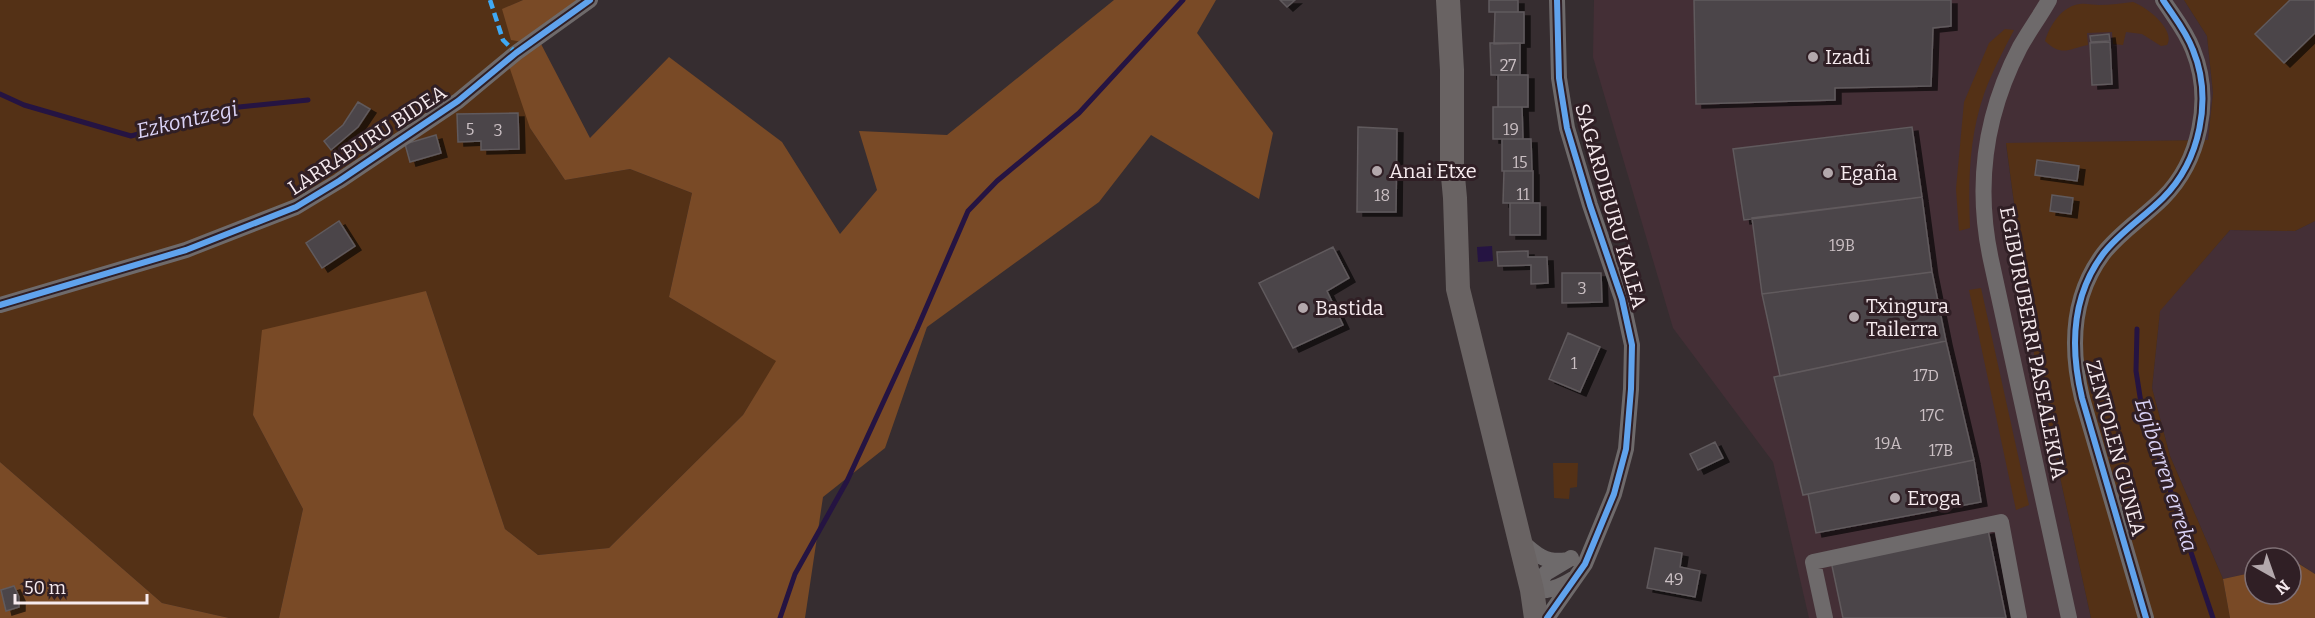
<svg xmlns="http://www.w3.org/2000/svg" width="2315" height="618" viewBox="0 0 2315 618" font-family="Bitter,serif">
<defs>
<filter id="shadow"><feDropShadow dx="6" dy="4" stdDeviation="0" flood-color="#0009"/></filter>
</defs>
<rect width="100%" height="100%" fill="#362d30"/>
<path fill="#442f36" d="M1594,0H2184L2207,36L2213,93L2208,140L2006,144L2036,368L2091,618H1809L1773,462L1673,328L1593,57Z
M2315,221V574L2297,562L2291,563V558H2255V572L2223,579L2170,456L2152,388L2160,310L2230,230L2295,231Z"/>
<path fill="#543116" d="M0,0H523L503,9L541,44L530,128L565,180L630,169L692,193L669,297L777,361L743,415L609,548L538,555L505,529L426,291L253,415L303,509L279,618H229L162,603L0,462Z
M2184,0H2315V221L2295,231L2230,230L2160,311L2152,388L2170,456L2223,579L2230,618H2091L2036,368L2006,143L2208,140L2213,93L2207,36Z
M2133,2C2147,7 2176,30 2167,45L2161,46L2142,34L2126,32L2123,45L2113,44L2112,32L2087,33L2088,45C2068,49 2062,57 2045,41C2050,25 2062,6 2080,4C2086,3 2093,5 2099,5C2111,5 2122,3 2133,2Z
M2005,29L2014,30C2003,51 1992,72 1984,94C1969,137 1968,183 1970,228L1959,231L1956,189L1964,102L1989,43Z
M1981,288L2029,505L2016,510L1969,290Z
M1553,463H1578L1577,487L1570,488L1569,499L1554,498Z"/>
<path fill="#794a26" d="M523,0H592L523,42L511,40L502,9Z
M1114,0H1216L1197,33L1273,133L1259,199L1151,135L1099,202L927,327L885,448L823,497L805,618H279L303,509L253,415L262,330L426,291L505,529L538,555L609,548L743,415L776,361L669,297L692,193L630,169L565,180L530,128L508,63L541,44L590,138L669,57L782,142L840,234L877,190L859,131L947,135Z
M0,462L162,603L229,618H0Z
M2296,562L2315,574V618H2230L2223,579L2255,572V594H2291V563Z"/>
<path fill="#251442" d="M1492,246L1493,261L1478,262L1477,247Z"/>
<g fill="none" stroke-linecap="round" stroke-linejoin="round">
<path stroke="#251442" stroke-width="5" d="M0,94L24,105L131,136L239,107L308,100
M2137,329L2136,371L2141,403L2213,618
M780,618L795,574L847,481L917,329L968,211L997,181L1079,113L1183,0"/>
</g>
<path fill="#4b4448" stroke="#605a5d" stroke-width="1.5" filter="url(#shadow)" d="M1280,0H1295L1287,7Z
M1489,0H1518V12H1489Z
M1694,0H1951V26L1933,28L1931,86L1835,88V100L1696,104Z
M2290,0H2315V33L2284,63L2255,34Z
M1495,12H1524V43L1494,44Z
M2109,34L2110,41L2091,42L2090,36Z
M2110,42L2112,84L2092,85L2090,43Z
M1490,43H1520V75H1491Z
M1498,75H1528V107H1498Z
M358,102L370,109L358,127L331,150L324,141L343,125Z
M409,107L412,114L398,122L394,115Z
M1493,107H1522L1523,139H1493Z
M518,113L519,149L481,150V141L458,142L457,114Z
M1358,127L1397,129L1396,212H1357Z
M1912,127L1922,197L1744,220L1733,149Z
M436,135L441,153L410,162L405,144Z
M1502,139H1531L1532,171H1502Z
M2037,160L2079,166L2077,181L2035,175Z
M1504,171H1533V203H1503Z
M2052,195L2073,198L2071,214L2050,211Z
M1922,197L1932,272L1762,294L1752,218Z
M1510,203H1540V235H1510Z
M339,221L355,246L322,268L306,243Z
M1333,247L1349,278L1327,291L1343,325L1293,348L1259,283Z
M1528,251V257H1547L1548,283L1531,284V265L1498,266L1497,252Z
M1932,272L1946,341L1780,376L1762,294Z
M1562,273H1601L1602,302L1562,303Z
M1568,333L1600,347L1580,392L1549,379Z
M1946,341L1974,460L1803,495L1774,377Z
M1715,442L1723,458L1698,470L1690,454Z
M1974,460L1981,502L1816,533L1808,494Z
M1988,530L2006,618H1843L1831,561Z
M1655,548L1682,553L1680,567L1700,571L1695,597L1647,588Z
M14,586L19,597V607L6,611L1,590Z"/>
<g fill="none" stroke-linecap="round" stroke-linejoin="round">
<path stroke="#6e6a6b" stroke-width="16" d="M2049,0C2040,16 2029,31 2020,47C1985,114 1975,186 1991,260L2069,618
M0,305L186,250L296,207L339,181L458,101L516,53L590,0
M1520,540C1535,554 1546,564 1567,560
M1571,558L1546,573L1532,590C1548,592 1560,587 1573,579
M1547,618L1585,564L1614,494L1626,449L1631,389L1632,345L1622,299L1590,205L1567,128L1559,78L1557,0
M1825,618L1813,562L2001,522L2019,618
M2146,618L2082,398C2070,348 2071,297 2103,254C2120,232 2143,218 2163,198C2200,161 2213,99 2193,50C2186,31 2174,17 2163,0"/>
<path stroke="#696363" stroke-width="24" d="M1448,0L1452,70V166L1455,198L1458,289L1532,590L1536,618"/>
<path stroke="#3fa9f5" stroke-width="4.5" stroke-dasharray="9 4.5" stroke-linecap="butt" d="M490,0L503,40L516,53"/>
<defs>
<path id="cycleway" d="M0,305L186,250L296,207L339,181L458,101L516,53L590,0
M1547,618L1585,564L1614,494L1626,449L1631,389L1632,345L1622,299L1590,205L1567,128L1559,78L1557,0
M2146,618L2082,398C2070,348 2071,297 2103,254C2120,232 2143,218 2163,198C2200,161 2213,99 2193,50C2186,31 2174,17 2163,0"/>
</defs>
<use href="#cycleway" stroke="#301f25" stroke-width="10"/>
<use href="#cycleway" stroke="#60a3ed" stroke-width="6"/>
</g>
<g fill="#b3a8ac" stroke="#301f25" stroke-width="2">
<circle cx="1813" cy="57" r="6"/>
<circle cx="1377" cy="171" r="6"/>
<circle cx="1828" cy="173" r="6"/>
<circle cx="1303" cy="308" r="6"/>
<circle cx="1854" cy="317" r="6"/>
<circle cx="1895" cy="498" r="6"/>
</g>
<g text-anchor="middle" dominant-baseline="central" stroke-width="6" stroke-linejoin="round" paint-order="stroke">
<g font-size="16" fill="#cbc0c4">
<text x="1508" y="65">27</text>
<text x="470" y="129">5</text>
<text x="1511" y="129">19</text>
<text x="498" y="130">3</text>
<text x="1520" y="162">15</text>
<text x="1523" y="194">11</text>
<text x="1382" y="195">18</text>
<text x="1842" y="245">19B</text>
<text x="1582" y="288">3</text>
<text x="1574" y="363">1</text>
<text x="1926" y="375">17D</text>
<text x="1932" y="415">17C</text>
<text x="1888" y="443">19A</text>
<text x="1941" y="450">17B</text>
<text x="1674" y="579">49</text>
</g>
<g font-size="20" fill="#f6eaee" stroke="#301f25" text-anchor="start">
<text x="1825" y="57">Izadi</text>
<text x="1389" y="171">Anai Etxe</text>
<text x="1840" y="173">Egaña</text>
<text x="1866" y="306">Txingura<tspan x="1866" dy="23">Tailerra</tspan></text>
<text x="1315" y="308">Bastida</text>
<text x="1907" y="498">Eroga</text>
</g>
<g font-size="20" fill="#f6eaee" stroke="#301f25">
<text transform="translate(367 140) rotate(-33)">LARRABURU BIDEA</text>
<text transform="translate(1611 206) rotate(74)">SAGARDIBURU KALEA</text>
<text transform="translate(2033 343) rotate(79)">EGIBURUBERRI PASEALEKUA</text>
<text transform="translate(2116 448) rotate(75)">ZENTOLEN GUNEA</text>
</g>
<g font-size="21" font-style="italic" fill="#dad3f6" stroke="#301f25">
<text transform="translate(187 120) rotate(-13)">Ezkontzegi</text>
<text transform="translate(2166 475) rotate(72)">Egibarren erreka</text>
</g>
</g>
<g transform="translate(2273 576) rotate(140)"><circle r="28" fill="#301f25" stroke="#7f7075" stroke-width="1.5"/>
<path d="M0-4.5L10 22L0 15L-10 22Z" fill="#b3a8ac"/>
<text y="-9" font-size="16" font-weight="bold" text-anchor="middle" fill="#f6eaee">N</text>
</g>
<path d="M15 594v9h132v-9" fill="none" stroke="#f6eaee" stroke-width="3"/>
<text x="24" y="594" font-size="18" fill="#f6eaee" stroke="#301f25" stroke-width="4.5" paint-order="stroke">50 m</text>
</svg>
